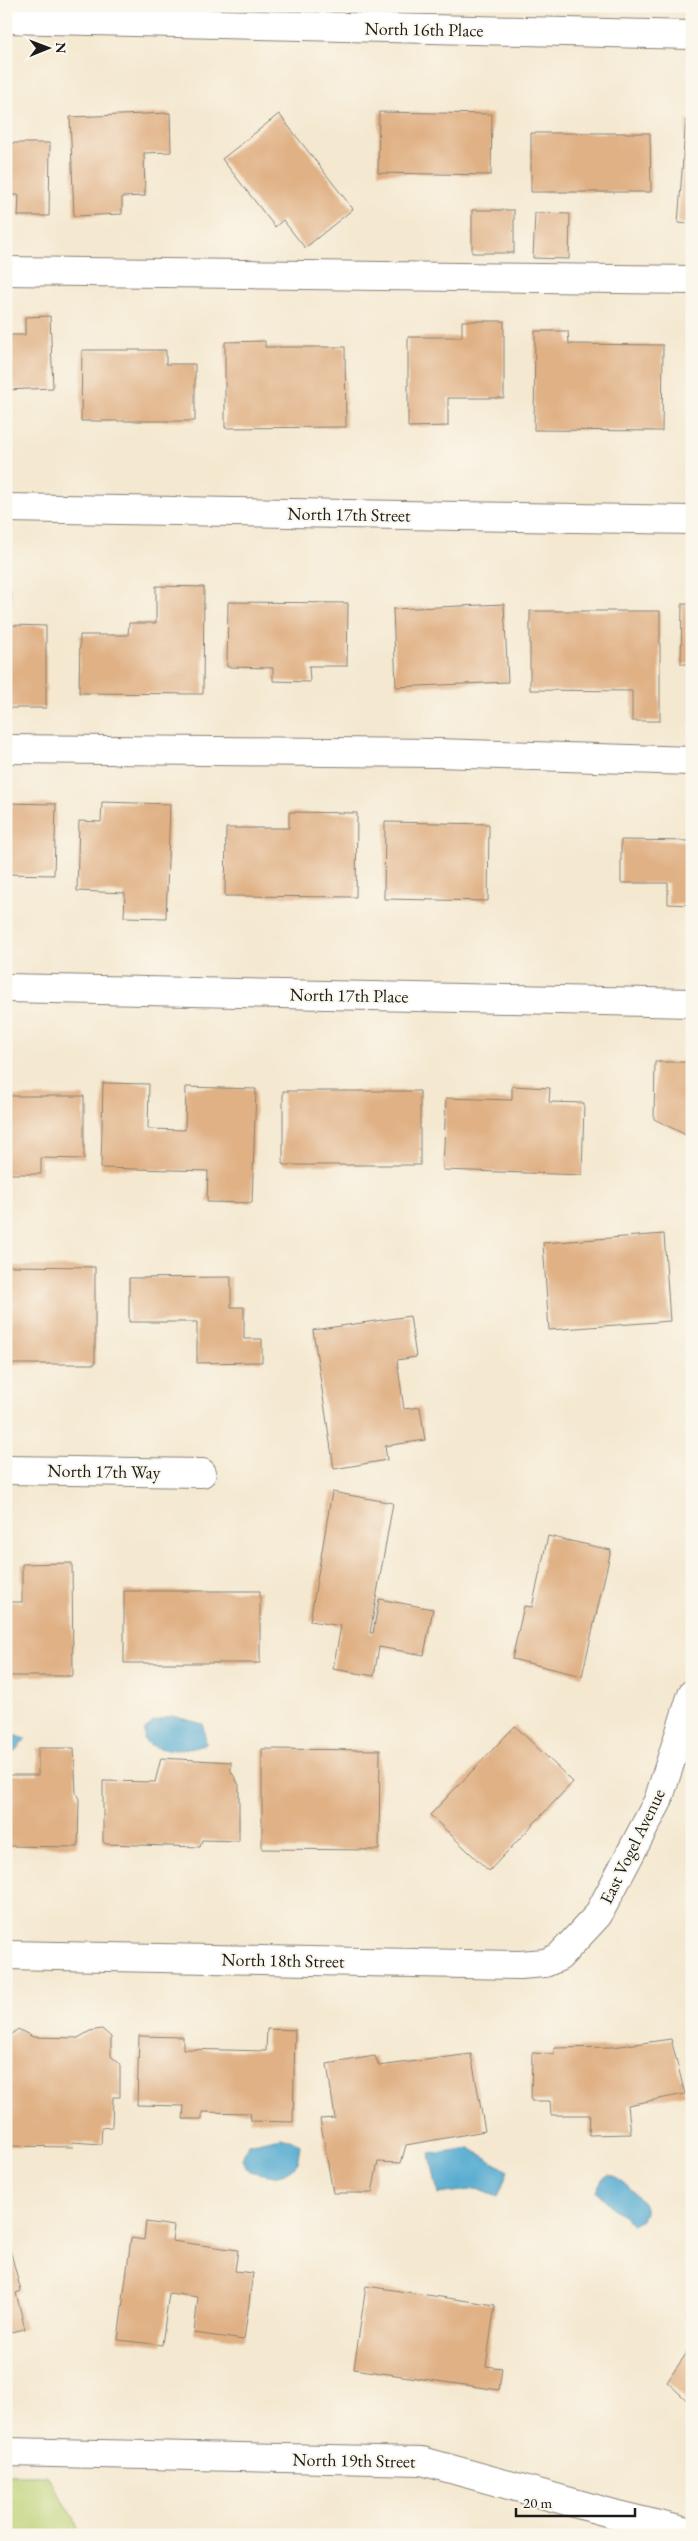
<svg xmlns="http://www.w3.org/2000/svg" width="698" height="2541" viewBox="0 0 698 2541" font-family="'EB Garamond',serif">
<rect width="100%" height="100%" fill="#fbf7ec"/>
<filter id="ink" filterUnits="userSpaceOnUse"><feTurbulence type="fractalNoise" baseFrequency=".02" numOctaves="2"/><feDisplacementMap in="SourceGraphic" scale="10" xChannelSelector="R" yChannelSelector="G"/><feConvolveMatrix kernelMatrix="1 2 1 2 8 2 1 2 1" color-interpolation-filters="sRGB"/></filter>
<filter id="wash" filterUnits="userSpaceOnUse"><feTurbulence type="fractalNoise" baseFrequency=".0096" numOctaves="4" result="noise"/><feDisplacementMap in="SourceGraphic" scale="20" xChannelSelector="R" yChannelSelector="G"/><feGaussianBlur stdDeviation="1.12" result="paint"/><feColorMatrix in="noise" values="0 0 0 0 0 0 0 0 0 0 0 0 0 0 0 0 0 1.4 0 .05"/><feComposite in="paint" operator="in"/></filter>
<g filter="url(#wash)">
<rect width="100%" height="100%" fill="#f4e8d0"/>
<path fill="#bcd276" stroke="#6c7749" d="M6,2475H47L74,2518L80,2535H6Z"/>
<path fill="#53aad0" stroke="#386376" d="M172,1716L203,1724L206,1744C189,1751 159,1754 144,1740L145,1730L153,1722Z
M6,1732L26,1739L6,1760Z
M280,2137L292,2140L300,2145L297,2164C279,2180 272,2176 249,2171L242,2159L248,2144Z
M470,2148L508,2171L498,2197L478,2189L438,2194L430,2154Z
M609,2175C618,2177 644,2198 645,2208C646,2212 643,2216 642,2220L632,2225L600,2196L596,2190L603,2178Z"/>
<g id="blocks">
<path fill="#e0b185" d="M6,110H11L10,143H50L49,216H18L19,195H6Z
M379,112L492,114L491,175L378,173Z
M170,113L171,152L144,153L145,196L122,197V214L74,216L70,117Z
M279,114L353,209L305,248L283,220L275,227L222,159Z
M686,120L692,121V224L678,223Z
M531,133H650L651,192H531Z
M472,210H514V253H472Z
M535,213L570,214L569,259L533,258Z
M50,316L53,388L6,390V335H25V317Z
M462,321H504V398H448V426L408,427V337H462Z
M535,331H568L569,344L663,345L662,431L534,430Z
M265,341V347H345L346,427L225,428V342Z
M82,350H166V364H195V421H81Z
M156,586L204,587L203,694L79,693L80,635H128L129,623H156Z
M6,592H11V625L46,626V708H6Z
M228,602L348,603L347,666H309L310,682L273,681V668L227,667Z
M504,604L508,682L396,687L393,609Z
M682,604H692V664H681Z
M530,611H660V721H632V691L530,690Z
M102,802L170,804L166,918L124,917L125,893L77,891L79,821L101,822Z
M6,803L56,804L54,875L6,874Z
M289,812L357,813L356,897L225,896L226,828H289Z
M385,822L489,824L488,901L384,899Z
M621,840L692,841V905L668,904V883H621Z
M655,1062H692V1138L654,1119Z
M103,1083L149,1084L148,1129L185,1130L186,1087L256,1089L252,1203L207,1202L208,1171L101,1168Z
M512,1086L550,1088L549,1102L584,1103L582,1175L443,1170L446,1098L512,1100Z
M283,1091H420V1165H283Z
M6,1096H84V1159L41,1158V1174H6Z
M692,1180V1193L687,1191Z
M664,1234L670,1321L549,1330L543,1243Z
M6,1266L95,1267V1364H6Z
M231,1277V1307H244V1339H262V1362L197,1363V1322H129V1278Z
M410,1316L416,1357L397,1360L404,1409L420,1407L425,1440L385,1446L387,1460L334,1469L313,1330Z
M332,1492L393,1503L370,1633H373L379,1599L433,1609L424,1655L379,1647L374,1676L333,1669L341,1626L310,1621Z
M548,1536L611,1550L582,1676L512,1659L524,1606L532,1607Z
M72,1563L73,1676H6V1602H22V1564Z
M124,1591H260V1663H124Z
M515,1726L573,1782L489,1871L430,1815Z
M38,1748H74L76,1793L79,1799L78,1847L6,1846V1775H38Z
M262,1749L380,1750L379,1850L262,1849Z
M161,1758L231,1762V1771L239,1785V1841L202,1840L200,1847L106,1844L103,1842V1781L155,1782Z
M18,2029L33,2037L78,2038L90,2031L102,2029L111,2037V2056L120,2064V2097H113L112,2127L102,2128L101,2144L72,2142L73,2147L6,2146L8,2080H6V2035H11Z
M267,2029L295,2030L293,2122L251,2121L250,2113L202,2112V2119H183L184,2106L137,2105L139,2036L183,2037V2049L266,2051Z
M671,2039L685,2094L628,2105L631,2134L589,2135L590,2115H551L550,2101H531L532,2053L554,2054V2048L613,2047Z
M471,2054L485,2131L406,2145L401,2163L378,2162L372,2193H333L320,2119L335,2118L327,2064L375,2056L379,2066Z
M146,2222L174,2226L172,2241L238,2250L235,2271L253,2273L244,2340L194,2333L198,2297L169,2293L162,2345L118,2340L131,2238L144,2240Z
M6,2242H8L21,2291L16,2293L25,2329L6,2333Z
M366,2286L495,2305L486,2366L502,2368L499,2390L354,2369Z
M692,2311V2322L686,2317Z
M692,2345V2405L667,2382Z"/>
</g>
</g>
<g filter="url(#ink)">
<use href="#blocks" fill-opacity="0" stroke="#888276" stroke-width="1"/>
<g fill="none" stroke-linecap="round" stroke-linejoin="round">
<defs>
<path id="minor" d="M6,19L692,35
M6,271L692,280
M6,508L692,520
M6,749L437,753L692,761
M6,988L692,1003
M6,1470L202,1473
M6,1955L520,1965L545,1963L559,1957L598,1915L658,1801L692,1694
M6,2452L422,2461L614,2514L692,2533"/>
</defs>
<use href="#minor" stroke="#888276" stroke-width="30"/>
<use href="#minor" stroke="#fff" stroke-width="28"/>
</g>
</g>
<g text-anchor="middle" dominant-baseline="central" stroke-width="4" stroke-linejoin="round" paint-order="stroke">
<g font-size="18" fill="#1c1c1c" stroke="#fbf7ec">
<text transform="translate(424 29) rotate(1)">North 16th Place</text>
<text transform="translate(349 514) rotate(1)">North 17th Street</text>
<text transform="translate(349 995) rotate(1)">North 17th Place</text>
<text transform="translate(104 1471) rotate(1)">North 17th Way</text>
<text transform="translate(632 1846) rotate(-64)">East Vogel Avenue</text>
<text transform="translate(283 1960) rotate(1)">North 18th Street</text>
<text transform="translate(354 2460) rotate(1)">North 19th Street</text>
</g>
</g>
<rect width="698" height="2541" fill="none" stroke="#fbf7ec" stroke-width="25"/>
<g transform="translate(48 48) rotate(89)" stroke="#fbf7ec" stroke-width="4" paint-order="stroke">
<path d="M0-4L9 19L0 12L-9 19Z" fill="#1c1c1c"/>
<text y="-8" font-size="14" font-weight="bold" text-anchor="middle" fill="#1c1c1c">N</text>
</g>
<path d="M516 2508v8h119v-8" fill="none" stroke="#1c1c1c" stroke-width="2.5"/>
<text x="523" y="2508" font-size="15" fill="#1c1c1c" stroke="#fbf7ec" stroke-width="4" paint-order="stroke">20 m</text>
</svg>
